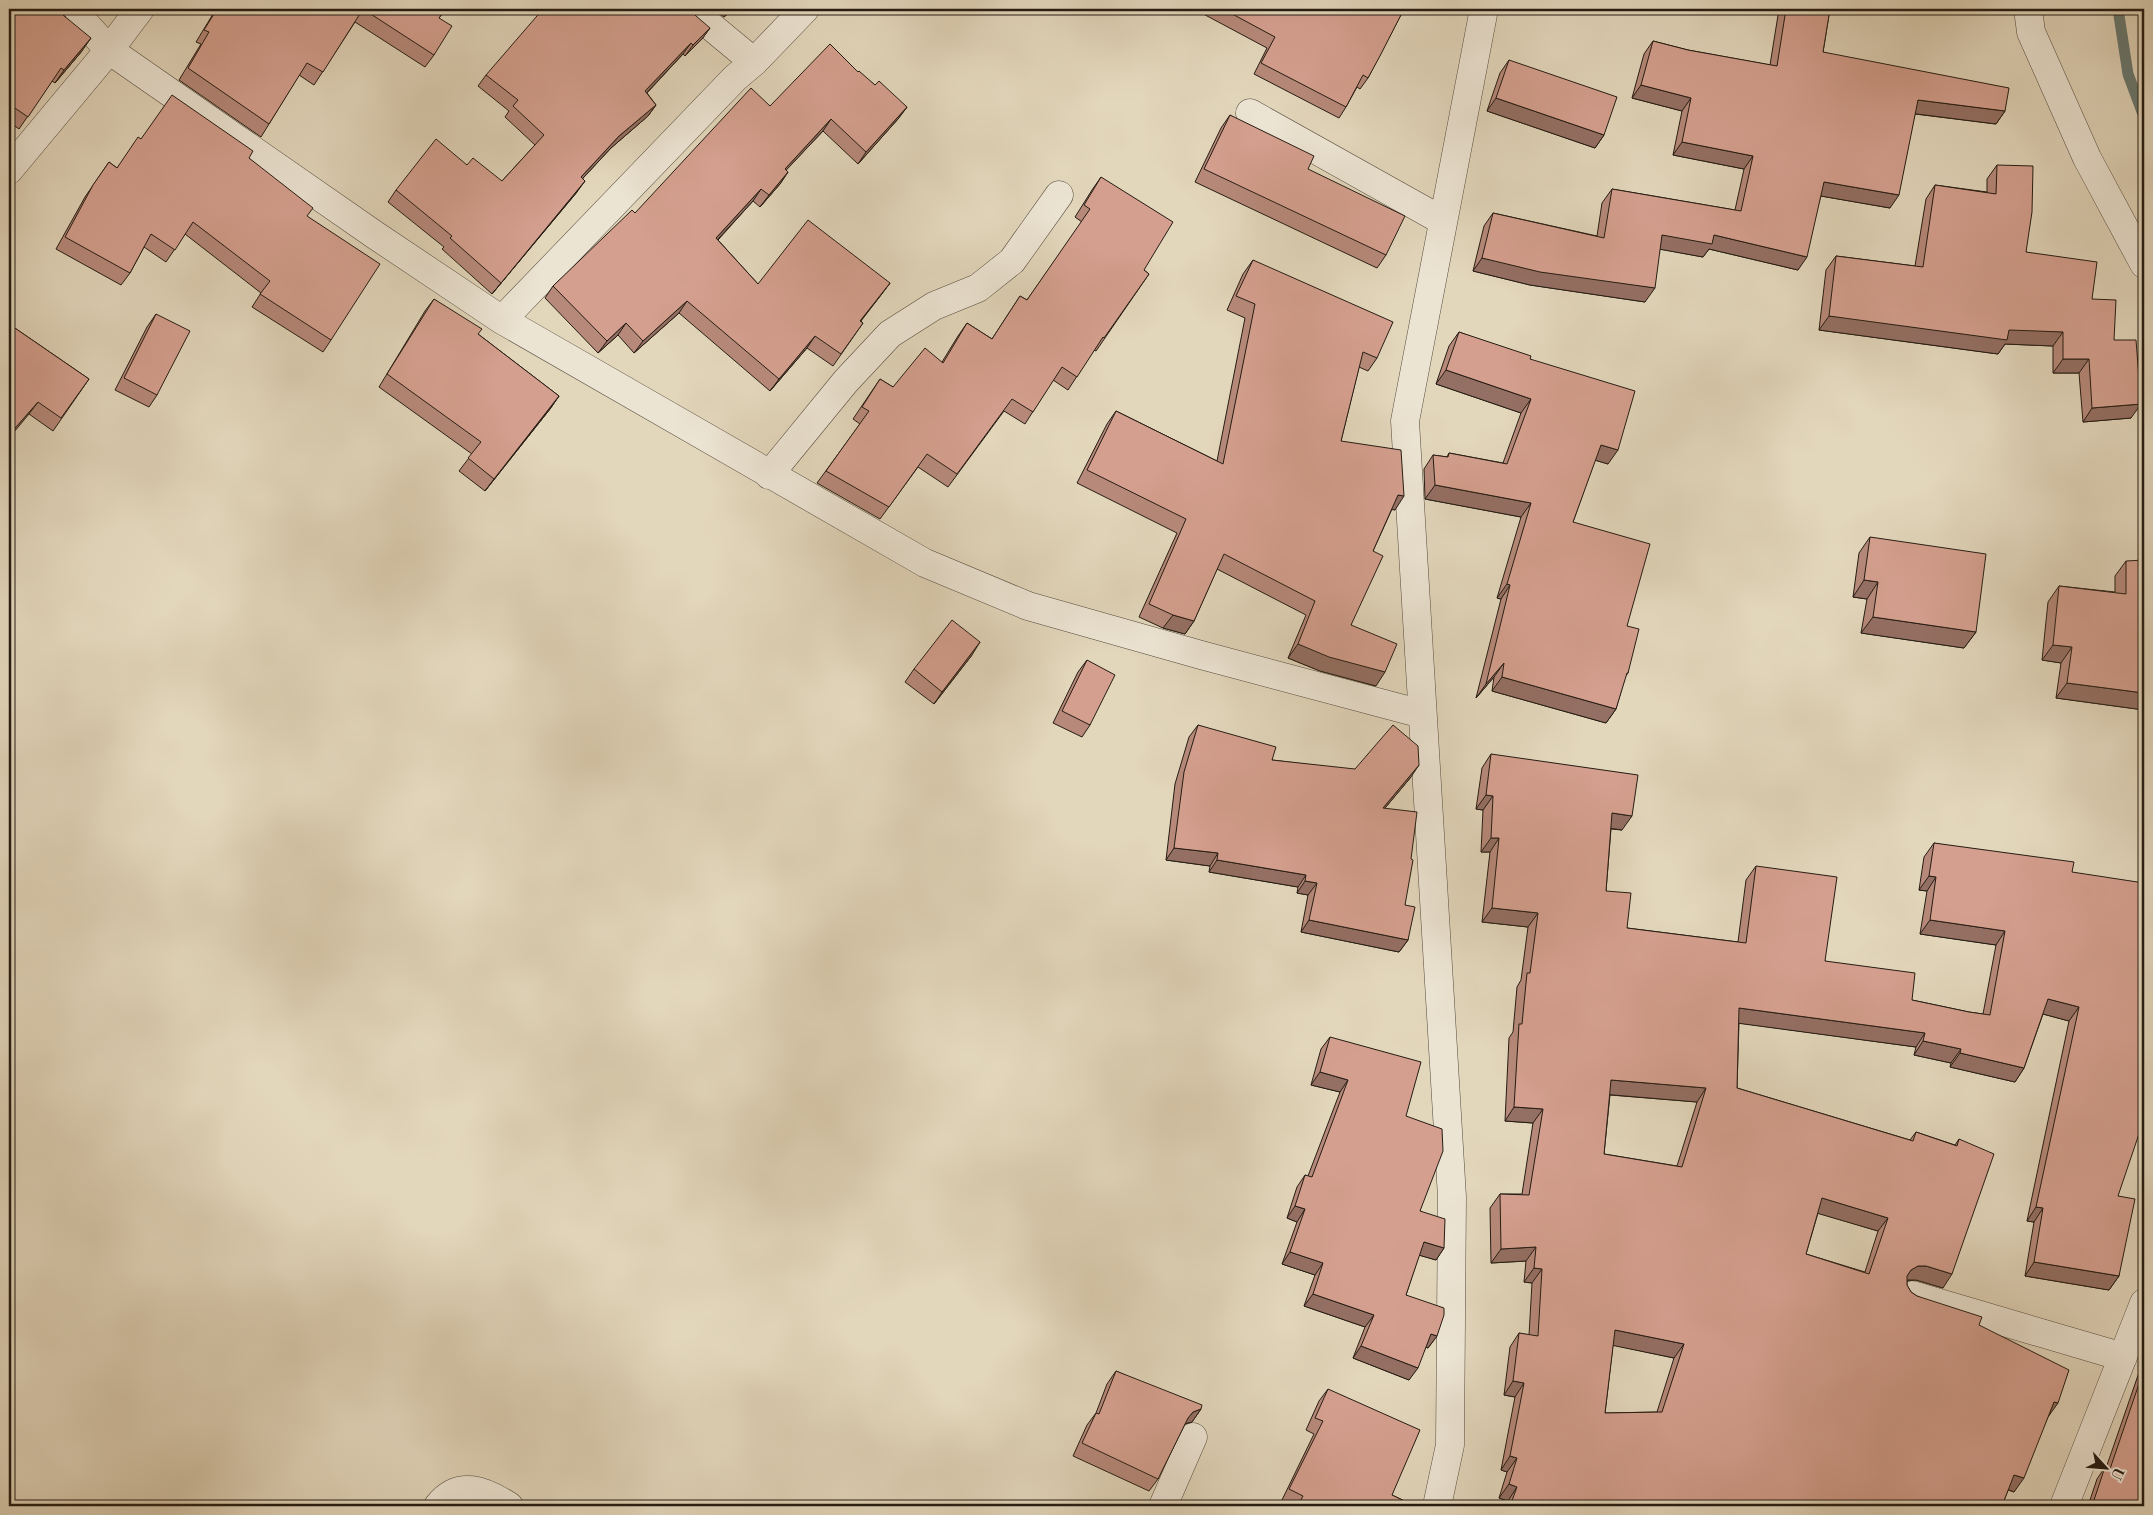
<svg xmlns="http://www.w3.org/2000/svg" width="2153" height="1515" viewBox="0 0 2153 1515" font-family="'Libre Bodoni',serif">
<rect width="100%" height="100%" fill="#e2d6bb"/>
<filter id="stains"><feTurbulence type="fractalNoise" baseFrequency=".004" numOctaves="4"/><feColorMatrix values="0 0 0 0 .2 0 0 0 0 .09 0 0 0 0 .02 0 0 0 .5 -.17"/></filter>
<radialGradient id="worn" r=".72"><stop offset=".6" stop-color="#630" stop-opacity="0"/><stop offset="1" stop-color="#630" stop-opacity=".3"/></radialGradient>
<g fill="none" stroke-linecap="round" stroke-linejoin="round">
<path stroke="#687a73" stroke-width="11" d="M2118,9L2128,74L2144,117"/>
<defs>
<path id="minor" d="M72,9L109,50L375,235L502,320L925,563L1028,606L1201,655L1422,714
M690,9L754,62
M2028,9L2031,32L2087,158L2144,264
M1250,113L1443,221
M9,170L109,50L140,9
M502,320L735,78L754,62L805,9
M769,475L846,381L890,334L934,306L978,288L1012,261L1059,195
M1912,1295L2123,1357
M438,1506C459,1479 485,1491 509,1506
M1163,1506L1193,1437
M1437,1506L1450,1445L1452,1197L1405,421L1484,9
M2064,1506L2144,1303"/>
</defs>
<use href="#minor" stroke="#544a3d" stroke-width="29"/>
<use href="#minor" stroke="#ece4d3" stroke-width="28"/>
</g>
<path fill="#b6897a" stroke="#251c13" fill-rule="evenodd" d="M9,9L65,16L82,51L55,83L52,81L19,129L9,122Z
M216,9H446L439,18L434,55L425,67L355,22L314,85L299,75L269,124L261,137L179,80L201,44L196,42Z
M714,9H733L724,17Z
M1194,9H1404L1368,78L1360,89L1357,87L1346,107L1339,118L1254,74L1267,48Z
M1779,9H1830L1823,52L2005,111L1996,124L1915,114L1890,208L1821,196L1798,270L1709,249L1703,257L1660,249L1645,302L1530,285L1473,271L1484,226L1493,213L1597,236L1602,203L1612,189L1735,210L1744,169L1673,155L1682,111L1632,98L1644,54L1653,41L1688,50L1770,65Z
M710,28L702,39L685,56L683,54L647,93L656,105L648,116L611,148L583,178L577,192L492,294L442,249L444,247L388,202L396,190L467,165L502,181L535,145L505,117L509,111L478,86L486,75Z
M1509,60L1604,135L1595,148L1487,111L1500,73Z
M858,72L875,85L907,107L898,119L858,164L823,131L786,170L788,172L780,184L760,207L753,201L718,240L758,284L890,283L881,295L861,321L863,323L833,366L807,348L770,391L679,313L634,353L618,335L598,353L545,298L553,286L635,213L770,106Z
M1230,115L1308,169L1386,255L1377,268L1195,182L1221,128Z
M141,139L249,158L307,217L331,340L323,352L252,307L261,293L185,234L166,262L144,247L130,273L121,285L56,249L85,197L109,162L117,168Z
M1997,165L2026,252L2092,299L2114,340L2131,418L2083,422L2079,373H2053V346L2005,344L1998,354L1819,330L1826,270L1836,256L1915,266L1926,199L1935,185L1987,192V179Z
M1101,177L1144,270L1149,274L1096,351L1094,350L1068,390L1053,380L1025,424L1004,411L948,487L918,467L880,519L817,483L860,424L853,419L880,379L893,387L942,362L958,336L967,323L992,339L1020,296L1027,300L1082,222L1075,217L1092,190Z
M1253,260L1377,358L1368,371L1359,367L1341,441L1395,510L1392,509L1373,551L1351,625L1376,686L1320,671L1288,658L1306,615L1217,569L1194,621L1185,634L1163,628L1139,617L1177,533L1077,483L1107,424L1116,411L1217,461L1245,318L1227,310L1243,274Z
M434,299L478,334L559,396L550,409L485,491L459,471L472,454L379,387L425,311Z
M156,314L157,395L149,407L115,390L147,327Z
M9,324L89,379L53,431L29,414Z
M1459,332L1530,359L1608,464L1595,460L1573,522L1627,626L1628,673L1625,677L1616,709L1606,723L1492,691L1494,677L1476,698L1501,599L1497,598L1521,517L1425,499L1424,469L1433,455L1447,457L1449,453L1503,463L1521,413L1436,384L1449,346Z
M1870,537L1976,632L1964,648L1861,633L1867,599L1853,597L1859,553Z
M2126,561L2144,710L2056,698L2061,663L2042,660L2048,602L2059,586L2115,592V576Z
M972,655L934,704L905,682L914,669Z
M1087,660L1090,725L1082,737L1053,723L1078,672Z
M1198,725L1272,760L1411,777L1385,808L1405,905L1408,940L1399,952L1301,932L1308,895L1297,893L1298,887L1209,872L1210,866L1166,860L1175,784L1189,737Z
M1491,754L1622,830L1611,829L1606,891L1627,928L1738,942L1746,880L1756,866L1825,961L1912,1000L1969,1012L1983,1014L1996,945L1920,934L1927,891L1919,890L1924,857L1934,843L2072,872L2118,1196L2119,1276L2109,1290L2025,1276L2034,1222L2027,1221L2069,1021L2043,1014L2024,1068L2015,1082L1950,1067L1951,1063L1914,1055L1916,1047L1739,1023L1737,1088L1910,1140L1916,1132L1955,1145L1959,1139L1943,1288L1916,1280L1907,1281V1285L1911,1292L1917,1296L1979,1325L2048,1417L2014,1492L2008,1490L2002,1506H1506L1508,1501L1499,1498L1507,1472L1501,1470L1515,1397L1504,1395L1510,1347L1519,1333L1529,1335L1532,1283L1524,1282L1526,1261L1491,1263L1490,1208L1500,1194H1522L1533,1123L1505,1121L1509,1038L1513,1032L1517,987L1521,980L1528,927L1482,922L1490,852H1481L1483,810L1476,809L1482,768ZM1610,1095L1697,1102L1677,1166L1604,1154ZM1818,1213L1878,1231L1865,1272L1806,1254ZM1613,1345L1674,1358L1657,1412L1605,1413Z
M1330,1037L1406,1116L1420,1211L1444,1248L1436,1260L1419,1255L1406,1295L1437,1336L1428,1348L1426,1347L1409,1380L1353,1358L1365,1327L1304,1306L1315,1275L1282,1264L1297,1222L1287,1218L1297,1187L1305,1175L1308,1176L1340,1092L1311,1085L1321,1049Z
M2144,1358V1486L2138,1506H2088L2097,1479L2105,1467L2106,1468Z
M1116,1371L1201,1409L1192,1422L1185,1424L1158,1479L1149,1491L1073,1456L1087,1425L1096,1413L1107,1384Z
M1328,1389L1392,1495L1415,1506H1289L1281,1502L1314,1434L1306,1430L1319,1401Z"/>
<path fill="#946f63" stroke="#251c13" d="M730,9H733L724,17Z
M710,28L702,39L685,56L693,45Z
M91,38L82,51L55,83L64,70Z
M691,43L683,54L637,103L645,91Z
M1641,85L1691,98L1682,111L1632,98Z
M1496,98L1604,135L1595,148L1487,111Z
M1918,100L2005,111L1996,124L1909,113Z
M656,105L648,116L611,148L573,189L581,177L619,136Z
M907,107L898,119L858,164L866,152Z
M831,119L823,131L776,181L785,169Z
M1682,142L1753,156L1744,169L1673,155Z
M788,172L780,184L760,207L769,195Z
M585,181L577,192L492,294L501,283Z
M1824,182L1899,195L1890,208L1815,195Z
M761,189L753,201L708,250L716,238Z
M1662,235H1714L1807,257L1798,270L1709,249L1703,257L1653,248Z
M1482,258L1655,288L1645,302L1530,285L1473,271Z
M890,283L881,295L851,333L860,321Z
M687,301L679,313L634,353L643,341Z
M1829,316L2063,332L2053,346L2005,344L1998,354L1819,330Z
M626,323L618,335L598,353L607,341Z
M815,336L807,348L770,391L779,379Z
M2063,359H2089L2079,373H2053Z
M1446,370L1531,399L1521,413L1436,384Z
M559,396L550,409L485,491L494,479Z
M38,402L29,414L9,438V435Z
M2141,404L2131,418L2083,422L2092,408Z
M1601,445L1618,450L1608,464L1591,459Z
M1435,485L1531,503L1521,517L1425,499Z
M1398,495L1404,496L1395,510L1389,509Z
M1864,580L1878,582L1867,599L1853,597Z
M1507,584L1510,585L1501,599L1497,598Z
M1173,615L1194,621L1185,634L1163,628Z
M1873,617L1976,632L1964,648L1861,633Z
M980,642L972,655L934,704L942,692Z
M1298,644L1385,672L1376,686L1320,671L1288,658Z
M2053,645L2072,647L2061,663L2042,660Z
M1504,663L1494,677L1476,698L1486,684Z
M1502,677L1616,709L1606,723L1492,691Z
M2067,683L2144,693V710L2056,698Z
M1419,765L1411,777L1375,820L1383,808Z
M1486,795L1493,796L1483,810L1476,809Z
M1612,813L1632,816L1622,830L1602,827Z
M1491,838H1499L1490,852H1481Z
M1174,848L1218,853L1210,866L1166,860Z
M1217,860L1306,875L1298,887L1209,872Z
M1929,876L1936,877L1927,891L1919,890Z
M1305,881L1317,883L1308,895L1297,893Z
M1492,908L1538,913L1528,927L1482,922Z
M1309,920L1408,940L1399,952L1301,932Z
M1930,920L2005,931L1996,945L1920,934Z
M2048,999L2079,1007L2069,1021L2039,1013Z
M1739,1008L1925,1033L1916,1047L1729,1022Z
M1923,1041L1961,1049L1951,1063L1914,1055Z
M1960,1053L2024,1068L2015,1082L1950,1067Z
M1320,1072L1348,1080L1340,1092L1311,1085Z
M1611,1080L1706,1088L1697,1102L1601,1094Z
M1514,1107L1543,1109L1533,1123L1505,1121Z
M1822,1198L1888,1218L1878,1231L1813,1212Z
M1295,1206L1305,1209L1297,1222L1287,1218Z
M2036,1207L2043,1208L2034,1222L2027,1221Z
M1424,1242L1444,1248L1436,1260L1415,1254Z
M1536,1247L1526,1261L1491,1263L1501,1249Z
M1290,1252L1323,1263L1315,1275L1282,1264Z
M2034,1262L2119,1276L2109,1290L2025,1276Z
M1918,1266H1926L1952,1274L1943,1288L1916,1280H1908L1902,1283L1911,1270Z
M1534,1268L1542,1269L1532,1283L1524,1282Z
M1313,1294L1374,1315L1365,1327L1304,1306Z
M1615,1330L1684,1344L1674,1358L1606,1344Z
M1431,1334L1437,1336L1428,1348L1423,1346Z
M1361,1346L1418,1368L1409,1380L1353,1358Z
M1513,1381L1524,1383L1515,1397L1504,1395Z
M2054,1402L2058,1403L2048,1417Z
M1201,1409L1192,1422L1184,1424L1188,1418L1193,1412Z
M1510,1456L1517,1458L1507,1472L1501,1470Z
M2014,1475L2024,1478L2014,1492L2004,1488Z
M1509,1484L1517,1487L1508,1501L1499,1498Z"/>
<path fill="#d49f8e" stroke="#251c13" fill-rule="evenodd" d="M9,9H70L63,15L91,38L64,70L61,68L28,117L9,104Z
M217,9H445L439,18L452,26L434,55L363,9L323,72L307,63L269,124L188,68L209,32L204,30Z
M543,9H688L710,28L693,45L691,43L645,91L656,105L619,136L581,177L585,181L501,283L450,238L452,236L396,190L436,139L467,165L473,158L502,181L544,135L513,106L518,100L486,75Z
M1223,9H1404L1381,54L1368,78L1363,75L1346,107L1261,63L1275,37Z
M1786,9H1830L1823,52L2009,88L2005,111L1918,100L1899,195L1824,182L1807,257L1714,235L1712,244L1662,235L1655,288L1540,272L1482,258L1493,213L1604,238L1612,189L1741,211L1753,156L1682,142L1691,98L1641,85L1653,41L1688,50L1777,66Z
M830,44L858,72L859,71L875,85L879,81L907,107L866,152L831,119L785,169L788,172L769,195L761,189L716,238L758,284L808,220L890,283L860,321L863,323L841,354L815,336L779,379L687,301L643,341L626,323L607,341L553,286L632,210L635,213L751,88L770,106Z
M1509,60L1617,97L1604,135L1496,98Z
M172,95L253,151L249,158L313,208L307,216L380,264L331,340L260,294L270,281L193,222L175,250L151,234L130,273L65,237L93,185L109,162L117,168L138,137L141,139Z
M1230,115L1314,156L1308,169L1405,216L1386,255L1204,169Z
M1997,165L2033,166L2032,212L2026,252L2097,262L2092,299L2116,300L2114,340H2136L2141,404L2092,408L2089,359H2063V332L2009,330L2007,340L1829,316L1836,256L1923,267L1935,185L1996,194Z
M1101,177L1173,222L1144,270L1149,274L1104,338L1103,337L1077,377L1062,367L1033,412L1012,399L957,474L927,454L889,507L826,471L869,411L862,407L880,379L893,387L925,348L943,363L967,323L992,339L1020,296L1027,300L1090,209L1084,205Z
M1253,260L1393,322L1377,358L1363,352L1341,441L1401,450L1404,496L1398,495L1373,551L1383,556L1351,625L1397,644L1385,672L1329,657L1298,644L1315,601L1224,554L1194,621L1173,615L1149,604L1186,519L1087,470L1116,411L1223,464L1255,304L1236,296Z
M434,299L482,329L478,334L559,396L494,479L468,458L481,442L387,374Z
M156,314L190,331L157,395L124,378Z
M9,324L89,379L61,418L38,402L9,435Z
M1459,332L1531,356L1530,359L1635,391L1618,450L1601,445L1573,522L1650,544L1627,626L1639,629L1628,673H1627L1616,709L1502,677L1504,663L1486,684L1510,585L1507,584L1531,503L1435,485L1433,455L1448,457L1449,453L1507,464L1531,399L1446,370Z
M1870,537L1986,554L1976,632L1873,617L1878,582L1864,580Z
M2144,560V693L2067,683L2072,647L2053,645L2059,586L2126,594V561Z
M952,620L980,642L942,692L914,669Z
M1087,660L1115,675L1090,725L1062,711Z
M1198,725L1276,747L1272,760L1355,769L1393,725L1418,746L1419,765L1383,808L1417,812L1411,859L1413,860L1405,905L1415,907L1408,940L1309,920L1317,883L1305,881L1306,875L1217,860L1218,853L1174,848L1184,772Z
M1491,754L1638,775L1632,816L1612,813L1606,891L1631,893L1627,928L1746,943L1756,866L1837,877L1825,961L1915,973L1912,1000L1969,1012L1990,1015L2005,931L1930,920L1936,877L1929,876L1934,843L2074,862L2072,872L2144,883V1119L2118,1196L2135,1199L2119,1276L2034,1262L2043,1208L2036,1207L2079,1007L2048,999L2024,1068L1960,1053L1961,1049L1923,1041L1925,1033L1739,1008L1737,1088L1913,1141L1916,1132L1957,1146L1959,1139L1994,1154L1952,1274L1926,1266H1918L1911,1270L1907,1276V1285L1911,1292L1917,1296L1982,1317L1979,1325L2069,1370L2058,1403L2054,1402L2024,1478L2014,1475L2002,1506H1510L1517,1487L1509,1484L1517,1458L1510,1456L1524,1383L1513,1381L1519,1333L1538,1336L1542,1269L1534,1268L1536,1247L1501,1249L1500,1194L1529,1195L1543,1109L1514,1107L1519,1024H1522L1527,973H1530L1538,913L1492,908L1499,838H1491L1493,796L1486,795ZM1611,1080L1706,1088L1682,1167L1604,1154ZM1822,1198L1888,1218L1869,1274L1806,1254ZM1615,1330L1684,1344L1662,1412L1605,1413Z
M1330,1037L1421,1062L1406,1116L1442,1129L1443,1151L1420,1211L1445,1219L1444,1248L1424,1242L1406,1295L1444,1308V1315L1437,1336L1431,1334L1418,1368L1361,1346L1374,1315L1313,1294L1323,1263L1290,1252L1305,1209L1295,1206L1305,1175L1312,1177L1348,1080L1320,1072Z
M2144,1369V1486L2138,1506H2092L2105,1467L2110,1469Z
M1116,1371L1202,1405L1201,1409L1193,1412L1188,1418L1158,1479L1082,1443L1096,1413L1099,1414Z
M1328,1389L1420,1430L1392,1495L1415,1506H1298L1303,1496L1289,1489L1323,1421L1315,1418Z"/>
<rect width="2153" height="1515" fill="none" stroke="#e2d6bb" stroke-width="30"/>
<rect x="10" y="10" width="2133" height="1495" fill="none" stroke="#251c13" stroke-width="2.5"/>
<rect x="15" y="15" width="2123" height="1485" fill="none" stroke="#251c13"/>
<g transform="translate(2106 1468) rotate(116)" stroke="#ece4d3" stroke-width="4" paint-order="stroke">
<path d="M0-4L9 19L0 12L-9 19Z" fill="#251c13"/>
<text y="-8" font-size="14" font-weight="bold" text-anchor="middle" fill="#251c13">U</text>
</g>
<rect width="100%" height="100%" filter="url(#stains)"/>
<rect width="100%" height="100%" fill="url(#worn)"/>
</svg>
